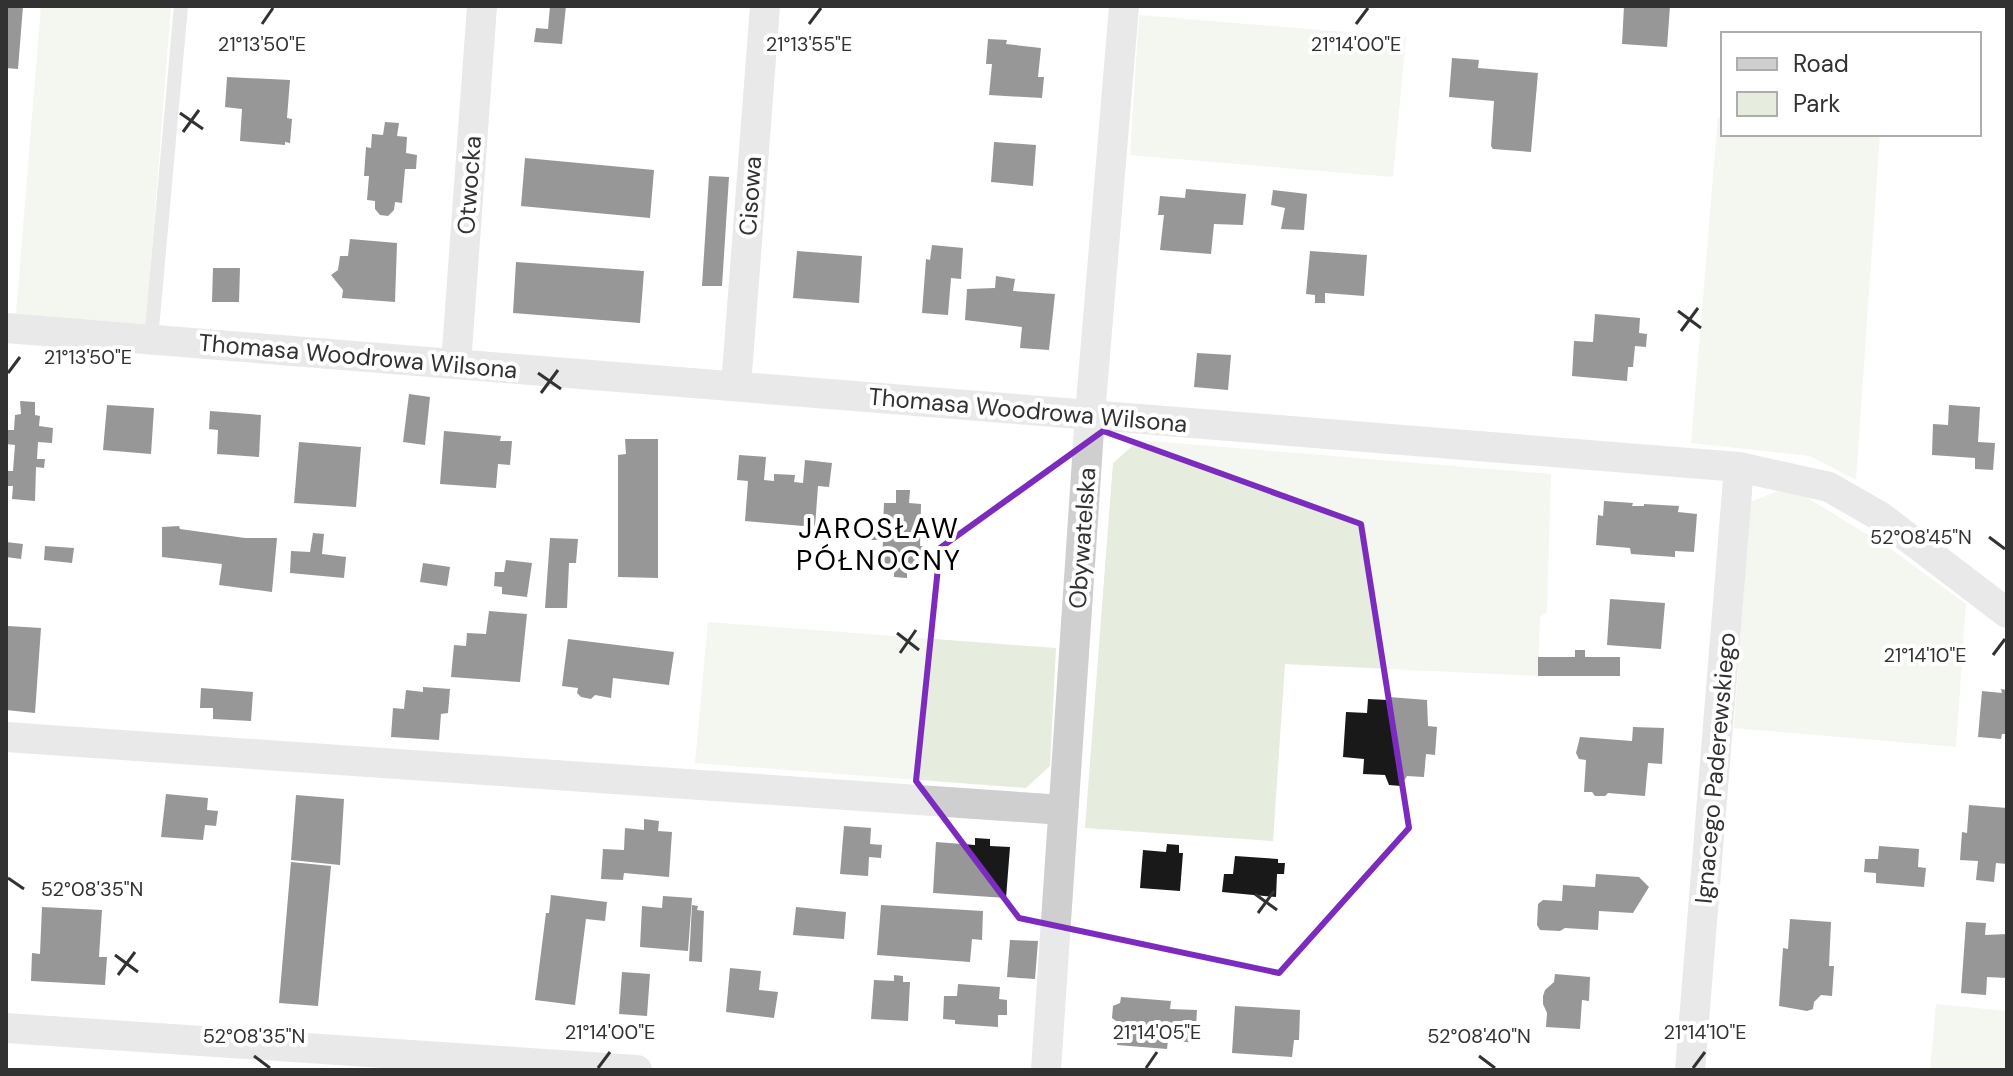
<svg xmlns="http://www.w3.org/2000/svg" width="2013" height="1076" viewBox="0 0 2013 1076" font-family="'DM Sans',sans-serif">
<rect width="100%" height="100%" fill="#fff"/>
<path fill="#e6ecde" d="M41,6H171L146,324L16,314Z
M1139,15L1406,37L1393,177L1130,155Z
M1718,117L1723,118V134H1880L1856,480L1810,456L1691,443Z
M1139,440L1551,474L1547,612L1540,617L1538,676L1285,664L1273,841L1085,828L1113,463Z
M1778,491L1806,497L1891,549L1966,604L1956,747L1734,728L1750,502Z
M708,622L1056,648L1050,766L1026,788L695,763Z
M1936,1004L2007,1011V1070H1930Z"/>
<path fill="#191919" d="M6,6H23L18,69L6,68Z
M550,6H566L562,44L534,42L536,28L548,29Z
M1624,6H1670L1667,47L1622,44Z
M988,39L1007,40L1006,44L1041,48L1038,77H1044L1042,98L989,95L992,64H986Z
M1452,58L1479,60L1478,68L1538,73L1531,152L1493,149L1491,146L1494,101L1449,97Z
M227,77L290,80L287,118L292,119L290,143L285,142V145L240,141L242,109L225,107Z
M385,122L399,123L397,136L407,137L406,153L417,155L416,169H405L402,203L395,202L394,210L388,216L380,215L375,209V201L367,200L369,176H364L366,147L371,148L372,134L383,135Z
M994,142L1036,145L1033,186L991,182Z
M525,158L654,170L650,218L521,206Z
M709,176L729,177L722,286H702Z
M1186,189L1246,194L1243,225L1214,224L1211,254L1160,250L1164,215H1158L1160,196L1185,198Z
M1273,190L1307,194L1304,230L1281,229L1285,208L1271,205Z
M350,239L397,243L395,302L342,298L343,290L331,275L338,270L340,256H348Z
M932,245L963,248L961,279L951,278L948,315L922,313L926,259L930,260Z
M797,251L862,256L859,303L793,298Z
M1310,251L1367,255L1364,296L1325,293V303H1315V295L1306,294Z
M516,262L644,271L640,323L513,313Z
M213,268H240L239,302H212Z
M996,276L1015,279L1013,291L1055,294L1049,350L1020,348L1022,327L965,320L967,289L995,288Z
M1595,314L1640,318L1639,333L1647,334L1646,347L1635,346L1633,367H1628L1627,381L1572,376L1574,341L1593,342Z
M1197,353L1231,355L1228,390L1194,387Z
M409,394L430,397L425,445L403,442Z
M20,401L35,402V415L40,416L39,426L53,428L52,443L38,442L37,459H45L44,468L36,467L35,501L12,499L13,486H6V471H13L15,445L6,444V430H14L15,415L21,414Z
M107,405L154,408L151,454L103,450Z
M1949,405L1980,407L1978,442L1995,443L1993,470L1975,469V458L1932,455L1933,424L1948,425Z
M210,411L261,415L259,457L217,454L218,430L209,429Z
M444,431L501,436L500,441H512L510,465L498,464L496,488L440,484Z
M625,439H658V578L618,577V455L626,454Z
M299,442L361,447L356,507L294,503Z
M739,455L766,457L764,480L774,481V474L795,475L794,482L803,483L805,460L832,463L829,487L818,486L815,527L745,521L748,481L737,480Z
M896,490H910L909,503L921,504L920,546H926V555H920V565L907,564V578L894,577V564H882L883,540H869L870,526H883L884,503H896Z
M1604,501L1633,503L1632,506H1644V504L1679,506L1678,512L1697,514L1694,552L1675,551V557L1631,554L1630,548L1596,545L1598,515L1603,516Z
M179,526L180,529L245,538H277L272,592L219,585L222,564L162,557V527Z
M313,533L324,534L322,554L346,557L344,578L290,573L291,551L310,552Z
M550,538L578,539L576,563H569L567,608H545Z
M6,542L23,544L21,559L6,557Z
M45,546L74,548L72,563L44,560Z
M506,560L532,563L527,597L502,594V587L494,586L495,572H504Z
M423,563L450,567L447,586L420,582Z
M1610,599L1665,603L1661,649L1607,645Z
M489,611L527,614L520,682L451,677L454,645L466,646L467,633L486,634Z
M8,626L41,628L35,713L6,710Z
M568,639L674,652L669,685L613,678L611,698L595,695L591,699L581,697L577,693L578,688L562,686Z
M1575,650H1585V657H1620V676H1538V657H1575Z
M423,687L450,689L448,713L441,714L439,740L391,737L393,708L404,709L406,690L423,692Z
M201,688L253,692L251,721L213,719V708H200Z
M2001,689L2007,690V734H2002L2001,739L1978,737L1982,691L2002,693Z
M1389,697L1427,700L1428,726L1437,727L1435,755L1426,754L1424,777L1407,776L1401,786L1389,785L1385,775L1363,774L1364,759L1343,757L1346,712L1367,713L1368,699L1388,700Z
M1633,727L1664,728L1662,764L1648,763L1645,796L1608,793L1605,796H1595L1592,792H1584L1586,760L1579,759L1576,753L1580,737L1632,741Z
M166,794L208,798L207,810L218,811L216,826L205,825L203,840L161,837Z
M296,795L344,799L340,865L291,860Z
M1969,805L2007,808V864L1996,863L1994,882L1976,880L1978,861L1960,860L1962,832L1967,833Z
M644,819L659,821L658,831L672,832L669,877L624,873L623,880L601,879L603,849L624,850L625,828L644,830Z
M844,826L871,828L870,844L882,845L881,858L869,857L868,876L840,874Z
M975,838L990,839V846L1010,847L1006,898L933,893L936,842L975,845Z
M1167,844L1179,845V853H1183L1180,891L1140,888L1143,850L1166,852Z
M1879,846L1919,849L1918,867L1926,868L1924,887L1876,883V873L1864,872L1865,859H1878Z
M1235,856L1278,859V863H1285L1284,874H1277L1276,897L1222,892L1224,874H1233Z
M291,862L331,866L318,1006L279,1003Z
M1596,874L1639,877L1649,887L1633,913L1599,911L1598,930L1565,928L1560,931L1540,930L1537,925L1538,904L1543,900L1562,901L1563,885L1595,887Z
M551,895L607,902L605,921L586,919L575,1005L535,1000L546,913H549Z
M663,896L692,898L688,951L640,947L642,906L662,908Z
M692,905L698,906L697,910L704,911L702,962L689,961Z
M881,905L983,911L982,940L972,939L970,962L877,955Z
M42,907L102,910L99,957H107L105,985L31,981L32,953L40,954Z
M796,907L846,912L844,939L793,935Z
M1790,919L1831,922L1829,966H1834L1832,996L1821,995L1814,1002L1813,1009L1807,1011L1779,1006L1783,948L1788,949Z
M1966,922L1986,923L1985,935L2007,934V978L1987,977L1986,995L1961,993Z
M1010,940L1038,941L1035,979L1007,977Z
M730,968L761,971L759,990L778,992L774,1018L726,1012Z
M622,972L650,974L647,1016L619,1014Z
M1555,974L1590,977L1589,1001L1582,1000L1580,1029L1546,1027L1547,1013L1543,1004V996L1545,990L1554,982Z
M894,975L903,976V982H910L908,1021L871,1019L874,980L894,981Z
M958,984L1000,987L999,999L1007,1000V1015H998V1027L955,1024V1020L943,1019L944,996H957Z
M1121,997L1171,1001L1170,1009L1197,1010L1195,1043L1168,1040L1167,1049L1117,1045L1119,1023L1112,1018L1113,1006L1120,1003Z
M1235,1006L1300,1010L1299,1040H1294L1292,1057L1232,1053Z"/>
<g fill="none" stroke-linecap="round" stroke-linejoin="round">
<path stroke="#cfcfcf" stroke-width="14" d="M151,340L181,6"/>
<path stroke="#cfcfcf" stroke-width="30" d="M6,328L1739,467L1829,487L1881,517L2007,613
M456,364L482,6
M736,386L765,6
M6,737L1063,810
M6,1028L637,1070
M1046,1070L1090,415L1124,6
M1690,1070L1739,467"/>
</g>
<path d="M0 0H2013V1076H0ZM1103,431L1361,524L1409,828L1279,973L1019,918L916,781L940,548Z" fill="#fff" fill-opacity=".55" fill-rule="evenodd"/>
<path fill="none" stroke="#7b2cbf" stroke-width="6" stroke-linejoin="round" d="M1103,431L1361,524L1409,828L1279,973L1019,918L916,781L940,548Z"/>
<path fill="none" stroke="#323232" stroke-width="3" d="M262,24L273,8M809,24L821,8M1356,24L1368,8M180,113L203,129M183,132L199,110M1678,311L1701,328M1681,331L1698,308M8,373L20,357M538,373L561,389M541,393L558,370M1989,537L2005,549M897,633L919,650M900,653L916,630M1993,655L2005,639M8,878L24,889M1255,894L1277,910M1258,913L1274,891M115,955L138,972M118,975L135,952M254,1056L270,1068M1479,1056L1495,1068M598,1068L610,1052M1146,1068L1157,1052M1693,1068L1705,1052"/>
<g text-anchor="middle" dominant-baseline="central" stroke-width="8" stroke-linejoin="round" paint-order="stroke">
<g font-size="24" fill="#323232" stroke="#fff">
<text transform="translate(469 185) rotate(-86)">Otwocka</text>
<text transform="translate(750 196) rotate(-86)">Cisowa</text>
<text transform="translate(358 356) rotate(5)">Thomasa Woodrowa Wilsona</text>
<text transform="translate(1028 410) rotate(5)">Thomasa Woodrowa Wilsona</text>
<text transform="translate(1082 538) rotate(-86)">Obywatelska</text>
<text transform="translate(1715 768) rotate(-85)">Ignacego Paderewskiego</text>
</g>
<g font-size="28" letter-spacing="2" fill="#000" stroke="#fff">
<text x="879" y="528">JAROSŁAW<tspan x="879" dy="32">PÓŁNOCNY</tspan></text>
</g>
</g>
<g font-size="20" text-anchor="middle" fill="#323232" stroke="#fff" stroke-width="8" stroke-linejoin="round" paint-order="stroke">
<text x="262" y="51">21°13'50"E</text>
<text x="809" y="51">21°13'55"E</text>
<text x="1356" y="51">21°14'00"E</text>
<text x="88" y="364">21°13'50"E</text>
<text x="1921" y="544">52°08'45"N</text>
<text x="1925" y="662">21°14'10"E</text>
<text x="92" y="896">52°08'35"N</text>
<text x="610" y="1039">21°14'00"E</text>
<text x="1157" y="1039">21°14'05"E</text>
<text x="1705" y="1039">21°14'10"E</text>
<text x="254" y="1043">52°08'35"N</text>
<text x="1479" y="1043">52°08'40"N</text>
</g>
<rect width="2013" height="1076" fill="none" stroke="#323232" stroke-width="16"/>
<rect x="1721" y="32" width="260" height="104" fill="#ffffff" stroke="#adadad" stroke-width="2"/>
<rect x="1737" y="58" width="40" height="12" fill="#cfcfcf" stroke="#adadad" stroke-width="2"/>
<text x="1793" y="72" font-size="24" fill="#323232">Road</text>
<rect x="1737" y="92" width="40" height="24" fill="#e6ecde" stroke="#adadad" stroke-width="2"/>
<text x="1793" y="112" font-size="24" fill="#323232">Park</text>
</svg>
